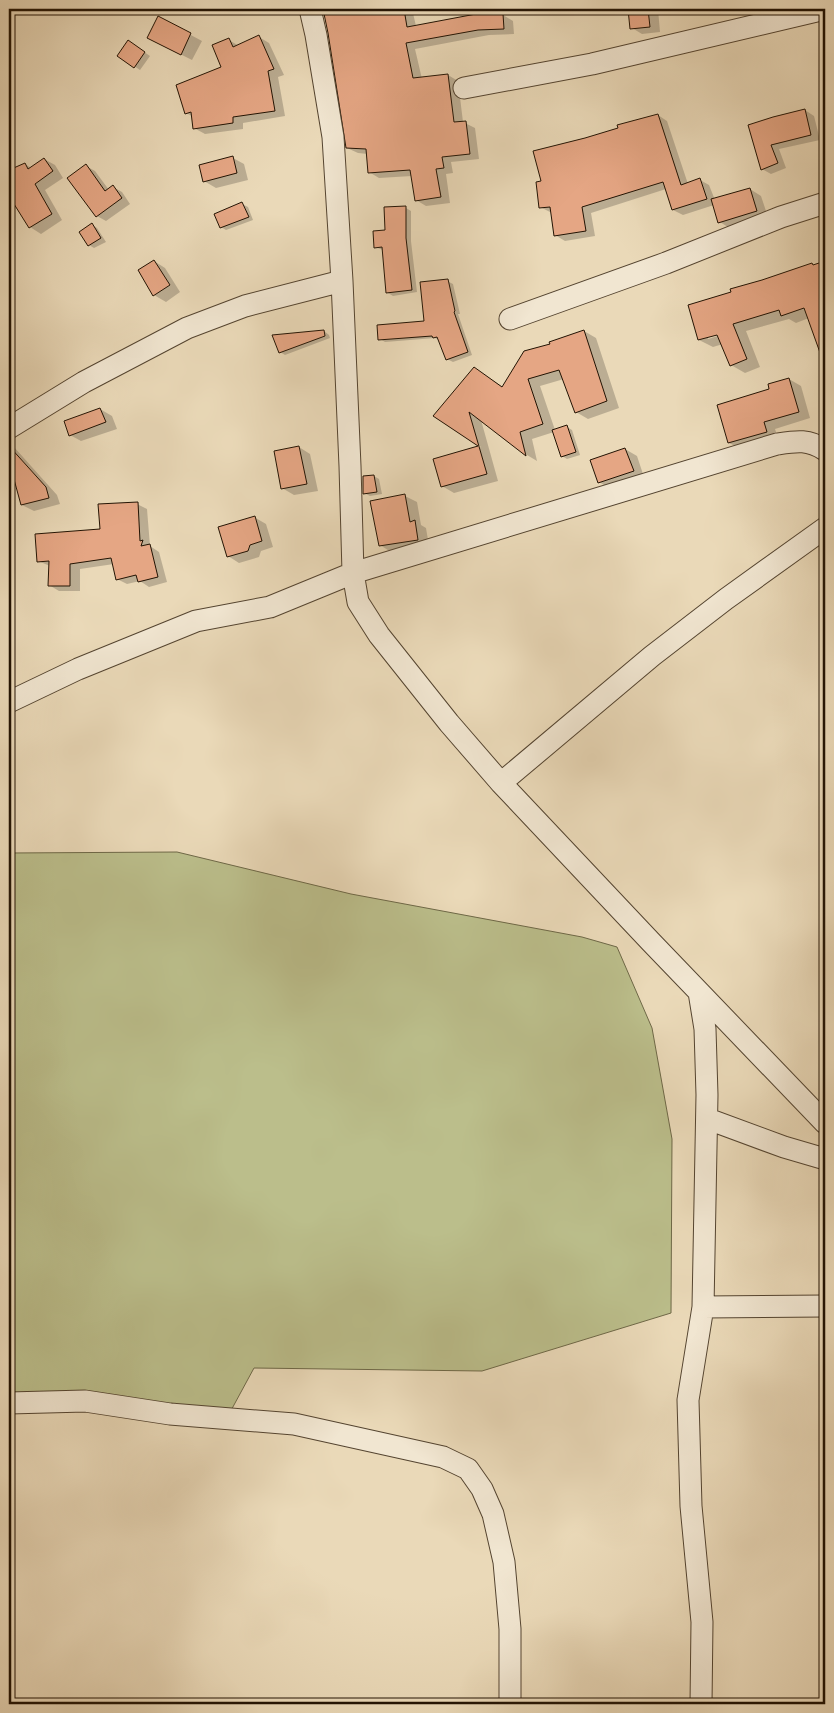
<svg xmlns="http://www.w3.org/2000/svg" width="834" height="1713" viewBox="0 0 834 1713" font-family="Vollkorn,serif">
<rect width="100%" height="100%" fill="#ead9b8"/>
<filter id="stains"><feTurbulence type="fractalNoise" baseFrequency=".004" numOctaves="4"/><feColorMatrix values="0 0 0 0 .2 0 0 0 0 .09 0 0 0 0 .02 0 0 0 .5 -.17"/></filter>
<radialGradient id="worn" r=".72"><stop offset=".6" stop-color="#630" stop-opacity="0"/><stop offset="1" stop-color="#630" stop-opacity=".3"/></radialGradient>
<path fill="#bbbe8b" stroke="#6e6847" d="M177,852L351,894L582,937L617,947L652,1028L672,1139L671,1313L482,1371L254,1368L228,1416L9,1397V853Z"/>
<path fill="#0003" fill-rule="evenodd" d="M324,9H412L416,26L503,15L513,21L514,34L489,35L415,49L422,79L448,75L458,81L463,122L475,128L479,159L451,162L453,173L446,174L450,203L426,206L416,200L412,176L379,178L369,172L368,154L358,153L347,148L329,32Z
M585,9H618L593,14Z
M629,9H658L660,32L642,34L632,28Z
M159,18L202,41L192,60L160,44Z
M259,37L269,43L284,75L278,77L285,116L243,123V129L205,134L194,128L192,116L186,113L223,68L229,40L239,46Z
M134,45L150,56L140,70L119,56Z
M805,110L814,116L820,140L779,149L786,168L771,174L762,169L773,118Z
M658,115L667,121L688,184L700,180L709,185L715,200L750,189L761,196L768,217L731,229L720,222L714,205L683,215L673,210L666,189L591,213L595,236L565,241L555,235L552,213L540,207L542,182L585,140Z
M233,158L244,164L248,180L216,188L204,181Z
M44,159L55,165L63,178L45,190L62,220L41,234L30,227L18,209L9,203V172L25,164L31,168Z
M86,166L95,171L109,190L113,187L122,192L130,204L106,221L97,216Z
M242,204L248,207L253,220L226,230L221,227Z
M406,208L411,211V241L417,292L393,296L388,293L383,250L375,247L386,231Z
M92,225L97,228L106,242L94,248L89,245Z
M154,261L165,268L180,292L166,302L154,295Z
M825,263V338L814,331L809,318L796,323L789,319L746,331L760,367L745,373L731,365L723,344L713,347L699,340L733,293L812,264L816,266ZM723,332L724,334L708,339V336Z
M447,281L453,284L460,314H458L472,355L453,362L447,359L439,340L435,338L385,342L380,339L425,322Z
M324,331L329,335L330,338L285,355L280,352Z
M584,331L596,338L619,408L588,419L576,412L564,379L540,386L555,430L567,427L572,430L580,455L567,459L562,456L554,432L532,439L537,461L527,455L481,420L498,481L454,493L442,486L435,460L481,447L435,416L474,368L503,387L551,345Z
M789,379L801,386L810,418L775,429L778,438L741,449L729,443L771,390Z
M100,409L112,416L117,429L81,441L70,435Z
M9,444L14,447L57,495L60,504L34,511L22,505L9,456Z
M299,447L310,454L318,491L294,495L282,488Z
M625,449L637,456L644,477L611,489L599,482Z
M374,476L379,479L382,494L370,496L364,493Z
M405,496L417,502L421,525L426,528L429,546L391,552L380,545Z
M137,504L147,509L150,546L159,552L167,582L149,587L140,581L127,584L117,579L114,564L80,569V591H59L49,585L50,566L38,561L101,530Z
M254,517L266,524L273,547L261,551L259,557L239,563L228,556Z"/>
<path fill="#e5a684" stroke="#221303" d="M323,9H404L407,27L476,14H503L504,29L478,30L406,43L413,78L448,74L454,122L466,121L470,154L442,157L444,168L436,169L441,197L415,201L410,170L368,173L366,149L346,148L328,33Z
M628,9H648L650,27L630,29Z
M158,16L191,33L181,55L147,38Z
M259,35L274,69L268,71L275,111L233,117V123L193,129L191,112L185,114L176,85L221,67L212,45L229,38L233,47Z
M128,40L145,52L134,68L117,56Z
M805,109L811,135L771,145L778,163L761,170L748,125L773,117Z
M658,114L681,185L700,178L707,199L672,210L663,182L582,207L586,231L554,236L550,207L539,208L536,182L541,181L533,151L585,138L618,128L617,125Z
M233,156L237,173L203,182L199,165Z
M44,158L53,171L35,184L52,214L29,228L9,196V170L25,163L28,169Z
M86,164L105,191L113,185L122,198L96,217L67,178Z
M750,188L757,211L718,223L711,199Z
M242,202L249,217L220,228L214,214Z
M406,206V238L412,290L386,293L382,247L374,248L373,231L385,230L384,207Z
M92,223L101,238L88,246L79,232Z
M154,260L170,285L153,296L138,270Z
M825,261V360L823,361L804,308L781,316L779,310L733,324L747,359L730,366L717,335L698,340L688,305L731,292L730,289L762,280L812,263L813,265Z
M448,279L455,311L454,312L468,352L446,360L437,337L433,338L432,336L378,340L377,325L424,321L420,282Z
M324,330L325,336L279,353L272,335Z
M584,330L607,401L575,413L559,370L528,379L543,424L520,432L526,456L469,412L487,474L441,487L433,459L478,446L433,416L474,367L502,387L524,351L550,344L549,342Z
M789,378L799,412L764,422L767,432L728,443L717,405L769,389L768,384Z
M100,408L106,422L69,436L64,421Z
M567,425L576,452L561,457L552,430Z
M9,446L46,487L49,498L21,505L9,461Z
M299,446L307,484L281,489L274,451Z
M625,448L634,471L598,483L590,460Z
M374,475L377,492L363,494V476Z
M405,494L410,522L415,520L418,540L379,546L370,501Z
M138,502L140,541L143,540L141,546L150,544L158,577L138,582L136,575L116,580L111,558L70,564V586H48L49,561L37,562L35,534L100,529L98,504Z
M255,516L262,541L250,545L248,551L227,557L218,527Z"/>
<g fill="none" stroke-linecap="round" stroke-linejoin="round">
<defs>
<path id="street" d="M310,9L316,35L333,137L342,281L350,466L353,573L358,602L379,635L449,723L501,783L651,942L825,1123
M464,88L592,64L825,9
M510,319L666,263L781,217L825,203
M9,428L84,382L187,328L245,306L342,281
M9,702L78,669L196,621L270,607L353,573L777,444C797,441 808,439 825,450
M501,783L652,656L726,599L825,528
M699,992L705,1029L707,1095L703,1307L688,1400L691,1506L702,1622L701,1704
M708,1119L784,1147L825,1159
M703,1307L825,1306
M9,1403L85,1401L170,1414L294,1424L443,1457L468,1469L482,1489L493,1514L504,1562L510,1629V1704"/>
</defs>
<use href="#street" stroke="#544430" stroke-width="23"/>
<use href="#street" stroke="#f1e6d1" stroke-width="21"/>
</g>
<rect width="834" height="1713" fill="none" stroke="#ead9b8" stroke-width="30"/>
<rect x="10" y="10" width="814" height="1693" fill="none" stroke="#221303" stroke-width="2.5"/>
<rect x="15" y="15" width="804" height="1683" fill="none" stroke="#221303"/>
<rect width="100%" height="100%" filter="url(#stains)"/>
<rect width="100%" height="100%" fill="url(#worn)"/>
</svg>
